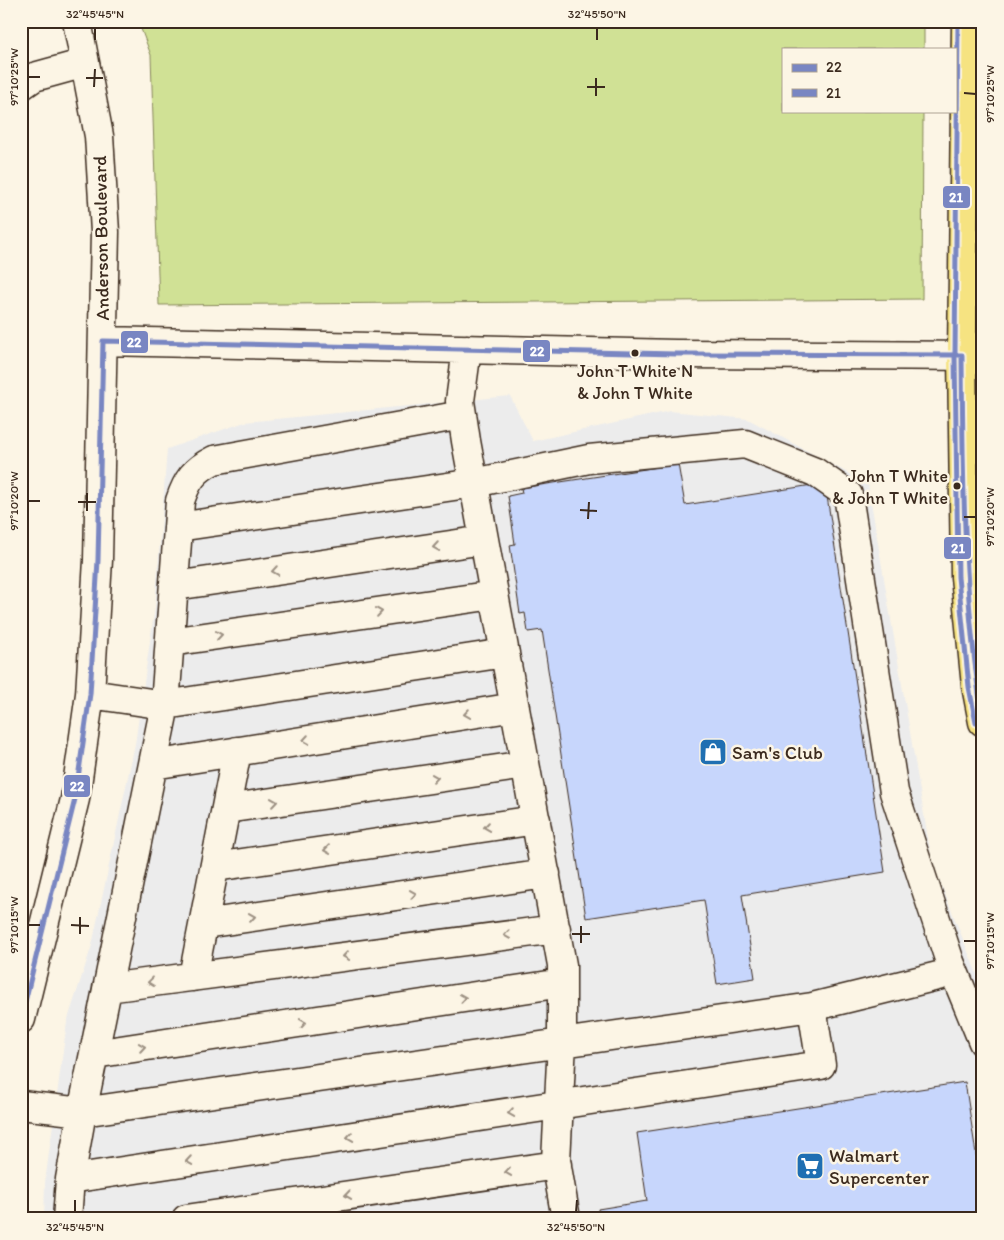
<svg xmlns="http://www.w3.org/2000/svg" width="1004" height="1240" viewBox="0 0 1004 1240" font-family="Itim,sans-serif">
<rect width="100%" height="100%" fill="#fcf5e5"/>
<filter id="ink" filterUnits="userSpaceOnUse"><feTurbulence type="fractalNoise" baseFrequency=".02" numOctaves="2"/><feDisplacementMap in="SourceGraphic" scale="10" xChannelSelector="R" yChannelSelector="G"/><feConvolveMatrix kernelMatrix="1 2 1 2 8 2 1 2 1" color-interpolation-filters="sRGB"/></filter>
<g filter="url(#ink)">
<path fill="#ececec" d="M510,396L533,441L670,411L748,419L868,484L932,862L983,989V1219H44L45,1182L67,1022L92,945L135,744L155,607L167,449L245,422Z"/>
<path fill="#d0e195" stroke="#86865a" d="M138,21H924V49H783V111H923L922,299L159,305L151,55Z"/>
<path fill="#c7d6fc" stroke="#3b2a1e" d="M678,464L685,505L825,483L885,872L742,895L755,978L717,984L704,900L586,918L542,630L528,632L525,613L520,614L510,545L515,544L508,496L522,493L521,488Z
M965,1082L983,1199V1219H599L598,1209L647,1201L637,1133Z"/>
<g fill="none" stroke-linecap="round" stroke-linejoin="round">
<defs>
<path id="minor" d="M21,86L34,77L85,63
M103,341L676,354L983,356
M467,349L460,401L466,441L562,965V1042L556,1161L566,1219
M178,527L474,483L589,459L745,444L815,472L848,495L894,792L950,962L983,1042
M175,586L484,540
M170,642L494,595
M90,694L165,705L505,653
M153,765L515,707
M226,809L525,765
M215,867L536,820
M204,924L546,874
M193,977L237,751
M107,988L556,929
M812,1007L954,972
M21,1019L75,799L90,694L98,560L105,232L99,136L77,21
M94,1054L562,983
M21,1105L82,1112L70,1179L67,1219
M70,1179L821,1065L812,1007L82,1112L165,705L180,501C187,480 194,470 214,460L462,415
M186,1219L557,1165"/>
<path id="major" d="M966,21L962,355L965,577L976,686L983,722"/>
</defs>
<use href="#minor" stroke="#3b2a1e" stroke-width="31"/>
<use href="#major" stroke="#3b2a1e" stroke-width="31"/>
<use href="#minor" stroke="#fcf5e5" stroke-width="28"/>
<use href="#major" stroke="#f6e381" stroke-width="28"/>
<defs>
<path id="bus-1" d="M21,1018L75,799L90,694L98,560L103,341L676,354L962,355C963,478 963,599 983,720"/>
<path id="bus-2" d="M958,21L955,355L958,577L969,687L976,723"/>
</defs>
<use href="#bus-1" stroke="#fcf5e5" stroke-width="9"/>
<use href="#bus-2" stroke="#fcf5e5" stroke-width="9"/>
<use href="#bus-1" stroke="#7986c2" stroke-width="5"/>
<use href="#bus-2" stroke="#7986c2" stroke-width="5"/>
</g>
<defs><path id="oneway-chevron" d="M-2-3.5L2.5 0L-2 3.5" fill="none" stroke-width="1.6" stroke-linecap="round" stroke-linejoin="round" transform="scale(1.25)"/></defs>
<g stroke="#9c9082">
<use href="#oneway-chevron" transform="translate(436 547) rotate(171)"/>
<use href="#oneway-chevron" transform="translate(275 571) rotate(171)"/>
<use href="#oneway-chevron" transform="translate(379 612) rotate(-8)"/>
<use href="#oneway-chevron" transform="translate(219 635) rotate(-8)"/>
<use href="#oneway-chevron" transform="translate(467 714) rotate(171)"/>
<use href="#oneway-chevron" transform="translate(306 740) rotate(171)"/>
<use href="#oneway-chevron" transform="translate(435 778) rotate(-8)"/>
<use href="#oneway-chevron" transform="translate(274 802) rotate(-8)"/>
<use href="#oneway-chevron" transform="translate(487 827) rotate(172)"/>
<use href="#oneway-chevron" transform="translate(327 850) rotate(172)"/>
<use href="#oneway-chevron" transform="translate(413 894) rotate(-8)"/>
<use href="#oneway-chevron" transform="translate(252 917) rotate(-8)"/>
<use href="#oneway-chevron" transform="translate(507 935) rotate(172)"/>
<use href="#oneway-chevron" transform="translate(346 956) rotate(172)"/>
<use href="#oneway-chevron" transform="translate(151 982) rotate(173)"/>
<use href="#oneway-chevron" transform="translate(463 998) rotate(-9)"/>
<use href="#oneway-chevron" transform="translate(303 1023) rotate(-9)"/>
<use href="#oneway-chevron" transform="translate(142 1047) rotate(-9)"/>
<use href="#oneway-chevron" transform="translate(511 1113) rotate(171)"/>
<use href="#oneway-chevron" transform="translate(350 1137) rotate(171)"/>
<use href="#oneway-chevron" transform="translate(189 1161) rotate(171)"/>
<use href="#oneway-chevron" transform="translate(508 1172) rotate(172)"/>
<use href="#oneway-chevron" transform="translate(348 1195) rotate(172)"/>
</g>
</g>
<path fill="none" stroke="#3b2a1e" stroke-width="2" d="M95,40V28M597,40V28M28,77H40M86,78H103M94,87L95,69M587,87H605M964,93L976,94M596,96V78M28,501H40M78,502H96M580,510L597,511M87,511V493M964,517H976M588,519L589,502M28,925H40M71,925L89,926M80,934V917M572,934H590M964,941H976M581,943V926M75,1212V1200M576,1212L577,1200"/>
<defs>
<symbol id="shop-square" viewBox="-11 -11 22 22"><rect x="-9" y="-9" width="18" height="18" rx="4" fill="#1f6fb2" stroke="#fcf5e5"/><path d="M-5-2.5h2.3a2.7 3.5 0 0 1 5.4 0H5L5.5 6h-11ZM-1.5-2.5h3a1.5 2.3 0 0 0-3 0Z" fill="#fff"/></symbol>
<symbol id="supermarket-square" viewBox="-11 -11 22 22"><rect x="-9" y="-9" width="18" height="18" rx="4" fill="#1f6fb2" stroke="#fcf5e5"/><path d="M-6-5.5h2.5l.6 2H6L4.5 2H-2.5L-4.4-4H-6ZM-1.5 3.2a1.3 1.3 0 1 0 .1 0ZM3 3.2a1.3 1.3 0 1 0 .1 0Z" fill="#fff"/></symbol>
</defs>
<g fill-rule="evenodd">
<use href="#shop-square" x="697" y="736" width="32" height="32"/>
<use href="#supermarket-square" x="794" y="1150" width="32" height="32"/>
</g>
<g fill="#3b2a1e" stroke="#fcf5e5" stroke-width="2">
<circle cx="635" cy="353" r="4.5"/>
<circle cx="957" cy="486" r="4.5"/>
</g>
<g text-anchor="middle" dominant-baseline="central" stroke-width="5" stroke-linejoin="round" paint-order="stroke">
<g font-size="18" fill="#3b2a1e" stroke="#fcf5e5">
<text x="635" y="371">John T White N<tspan x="635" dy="22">&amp; John T White</tspan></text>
<text x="948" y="476" text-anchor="end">John T White<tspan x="948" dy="22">&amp; John T White</tspan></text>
</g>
<g font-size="19" fill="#3b2a1e" stroke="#fcf5e5">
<text transform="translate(101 238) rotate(-91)">Anderson Boulevard</text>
</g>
<g font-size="19" fill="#3b2a1e" stroke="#fcf5e5" text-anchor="start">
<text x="732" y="752">Sam's Club</text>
<text x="829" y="1155">Walmart<tspan x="829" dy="22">Supercenter</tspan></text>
</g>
</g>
<g stroke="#fcf5e5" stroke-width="2">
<rect x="942" y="185" width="29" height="24" rx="5" fill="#7986c2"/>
<rect x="120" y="330" width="29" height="24" rx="5" fill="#7986c2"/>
<rect x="522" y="339" width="29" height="24" rx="5" fill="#7986c2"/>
<rect x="943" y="536" width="29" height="24" rx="5" fill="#7986c2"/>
<rect x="63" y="774" width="28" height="24" rx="5" fill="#7986c2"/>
</g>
<g font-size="14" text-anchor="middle" font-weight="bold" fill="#fff">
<text x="956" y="202">21</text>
<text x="134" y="347">22</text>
<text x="537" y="356">22</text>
<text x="958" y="553">21</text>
<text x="77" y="791">22</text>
</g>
<rect width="1004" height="1240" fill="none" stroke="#fcf5e5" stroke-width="55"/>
<rect x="782" y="48" width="175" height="65" fill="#fcf5e5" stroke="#afa495"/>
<rect x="792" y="64" width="25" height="8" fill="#7986c2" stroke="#afa495"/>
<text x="826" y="72" font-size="15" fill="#3b2a1e">22</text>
<rect x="792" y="89" width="25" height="8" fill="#7986c2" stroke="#afa495"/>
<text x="826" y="98" font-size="15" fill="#3b2a1e">21</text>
<rect x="28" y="28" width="948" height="1184" fill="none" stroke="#3b2a1e" stroke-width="2"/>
<g font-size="12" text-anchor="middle" fill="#3b2a1e">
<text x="95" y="18">32°45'45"N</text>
<text x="597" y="18">32°45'50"N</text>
<text transform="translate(14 77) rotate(-90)" y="4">97°10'25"W</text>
<text transform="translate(990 94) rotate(-90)" y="4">97°10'25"W</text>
<text transform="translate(14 501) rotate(-90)" y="4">97°10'20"W</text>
<text transform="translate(990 517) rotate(-90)" y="4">97°10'20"W</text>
<text transform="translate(14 925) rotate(-90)" y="4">97°10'15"W</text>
<text transform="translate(990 941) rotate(-90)" y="4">97°10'15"W</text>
<text x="75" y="1231">32°45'45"N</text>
<text x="576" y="1231">32°45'50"N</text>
</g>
</svg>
